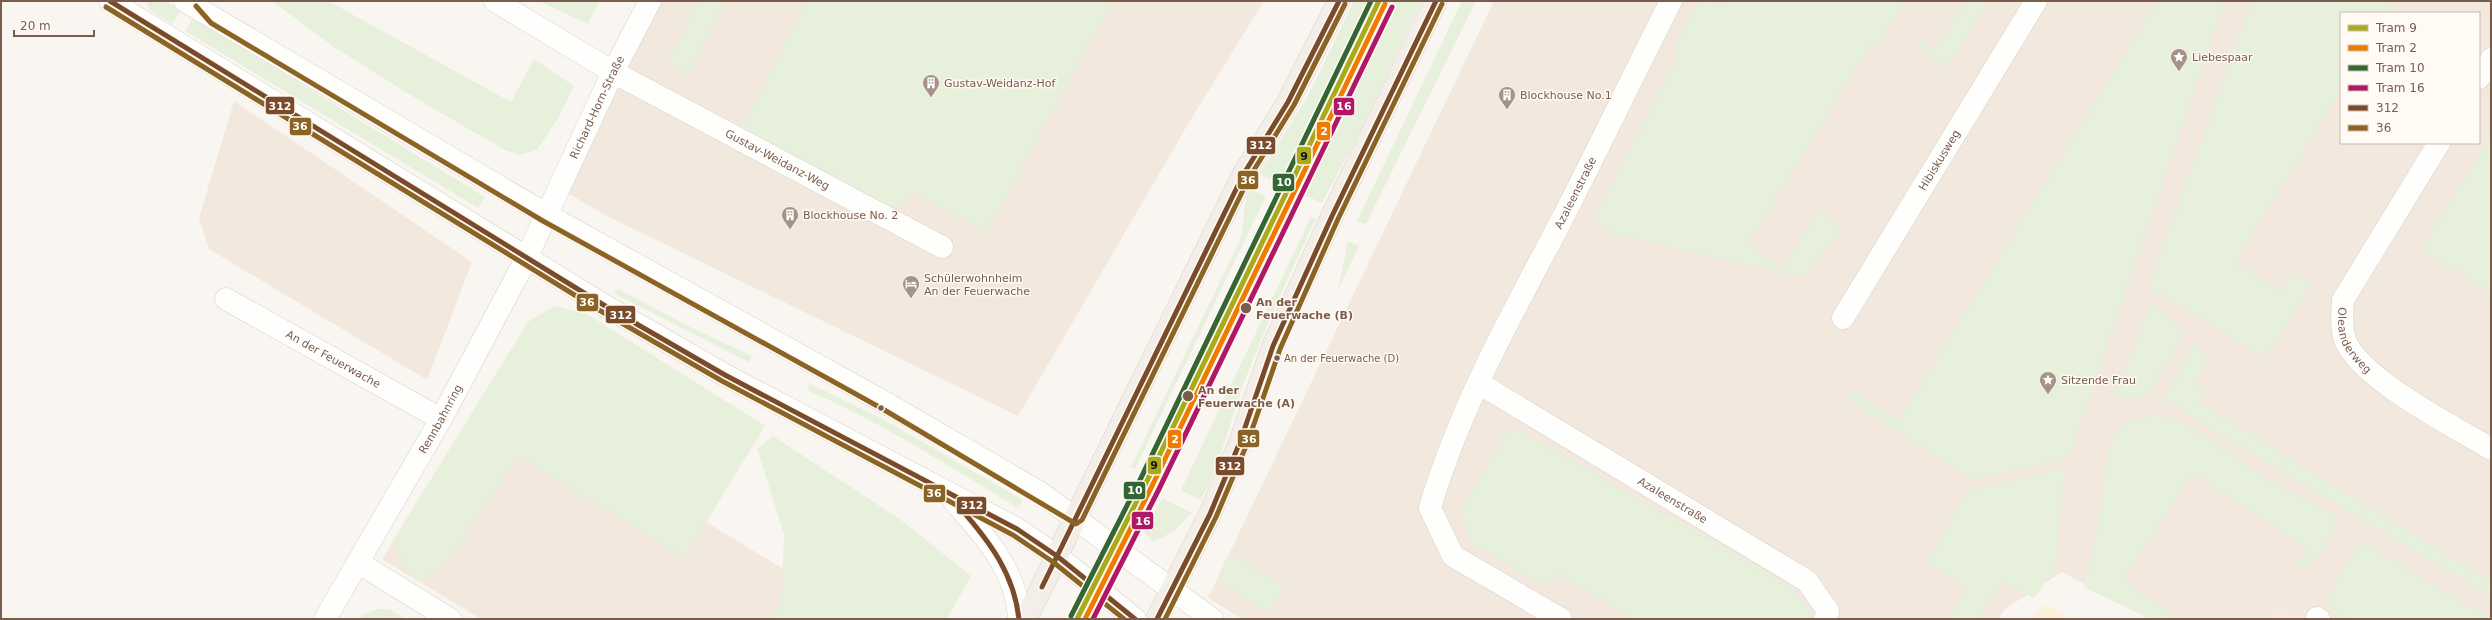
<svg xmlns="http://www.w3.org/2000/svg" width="2492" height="620" viewBox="0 0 2492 620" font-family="'DejaVu Sans',sans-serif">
<rect width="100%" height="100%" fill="#f9f5f0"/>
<path fill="#f2e8de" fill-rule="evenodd" d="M650,1H1264L1191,119L1018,416L609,217L559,188Z
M1494,1H2491V619H2305L2278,602L2268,619H2149L2062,572L2005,609L1998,619H1242L1208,598ZM2341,13H2479V143H2341Z
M234,101L472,262L427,380L209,249L199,218Z
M489,390L803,581L778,619H481L382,559Z"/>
<path fill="#f6e8e1" d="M2278,602L2305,619H2268Z"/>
<path fill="#e7f0db" d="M146,1H166L181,10L172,24L150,10Z
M272,1H328L511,102L534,59L574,86L557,120L537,150L519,155L505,150L417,99L334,47Z
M539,1H599L588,24Z
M698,1H725L689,74L667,63Z
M806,1H1113L987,232L914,193L891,211L741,131Z
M1354,1H1422L1358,135L1322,203L1259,174L1308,96Z
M1462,1H1476L1366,224L1357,221Z
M1698,1H1717L1726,6L1727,3L1723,1H1906L1878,46L1872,43L1747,245L1783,268L1818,211L1844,226L1805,278L1620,236L1593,221L1678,55L1672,51Z
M1965,1H1988L1948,68L1916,47L1920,40L1935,49Z
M2157,1H2225L2070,454L2066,459L1972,480L1845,398L1852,391L1899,420Z
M2252,1H2395L2388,13H2341V90L2235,263L2281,291L2292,272L2311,283L2274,348L2259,355L2152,289L2150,281Z
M193,18L485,197L478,208L185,31Z
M2491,135V293L2421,249Z
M1250,189L1266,196L1135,469L1131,467L1240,240C1245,224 1243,201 1250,189Z
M1311,217L1316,219C1290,272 1266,325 1245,380C1230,421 1221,462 1201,500L1181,490Z
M1348,241L1359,246L1338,290Z
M618,289L688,326L752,356L749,362L615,294Z
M2151,302L2180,326L2181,335L2179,343L2148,394L2140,398H2114Z
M554,306L587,314L765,426L684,558L518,456L444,565L421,583L404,565L392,542L528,322Z
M2194,344L2208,355L2200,368L2204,371L2195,384L2206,391L2199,402L2491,582V597L2185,413L2165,398Z
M810,384L881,418L1023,500L1018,508C949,466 881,422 807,390Z
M2155,415C2191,418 2235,459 2266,478C2289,492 2317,502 2338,519L2332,537L2306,571L2295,567L2307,548L2192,474L2123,581L2175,615L2178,619H2150L2084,587C2093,556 2098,525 2103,493C2106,471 2103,448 2119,430C2129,419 2142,417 2155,415Z
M1519,430L1792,587L1812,614L1809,619H1634L1558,574L1546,587L1471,543L1461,510L1505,435Z
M773,436L901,520L971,576L947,619H770L782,599L784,534L757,449Z
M2065,468L2055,569L2034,598L2001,582L1978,619H1948L1967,588L1927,563L1967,491Z
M1162,498L1192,513L1174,531L1154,542L1144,532Z
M2359,540L2490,619H2347L2325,605Z
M1229,553L1284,586L1270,613L1237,594L1224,584V563Z
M378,609H389L405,619H359L366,613Z"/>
<path fill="#fbf2d9" d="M2047,605L2072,619H2031L2036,612Z"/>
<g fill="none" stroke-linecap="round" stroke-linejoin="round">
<defs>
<g id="minor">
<path d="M110,1L602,304L725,375L1017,529L1057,556L1135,619"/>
<path d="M185,1L547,215L884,402L1039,492L1212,619"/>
<path id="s1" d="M495,1L613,72L942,247"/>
<path d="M2479,78L2491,59"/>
<path id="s2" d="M2439,143L2343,300C2342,313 2341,328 2345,340C2361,380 2454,426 2491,449"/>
<path id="s3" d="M226,299L441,419"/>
<path id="s4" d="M1843,318L2036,1"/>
<path id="s5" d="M1480,384L1807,581L1828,611L1825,619"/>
<path d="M954,501C985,537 1017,570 1019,619"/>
<path d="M359,563L450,619"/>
<path d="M2317,618L2319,619"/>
<path id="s6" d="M325,619L441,419L526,259L613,72L650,1"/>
<path id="s7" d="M1561,619L1453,556L1430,508C1459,409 1511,316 1559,225C1597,151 1633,76 1671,1"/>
</g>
<path id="major" d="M1026,619L1243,175L1288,102L1339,1
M1157,619L1210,514L1240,442L1273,346L1332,216L1436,1"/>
</defs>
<use href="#minor" stroke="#d7d1cb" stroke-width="23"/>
<use href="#major" stroke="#dad1cc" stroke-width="23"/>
<use href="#minor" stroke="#fefefd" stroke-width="22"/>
<use href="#major" stroke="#f3eee8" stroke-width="22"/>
<defs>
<path id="bus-1" d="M110,1L602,304L725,375L1017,529L1057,556L1135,619
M961,509C990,542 1014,574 1019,619
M1042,587L1243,175L1288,102L1339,1
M1157,619L1210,514L1240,442L1273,346L1332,216L1436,1"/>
<path id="bus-2" d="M196,6L211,23L543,221L881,408L1076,524L1082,520L1249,178L1294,105L1345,4
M106,7L599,310L722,381L1013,535L1053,562L1124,619
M1165,619L1216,517L1247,444L1280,349L1338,219L1442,4"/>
</defs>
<use href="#bus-1" stroke="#fffaf3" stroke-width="8"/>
<use href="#bus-2" stroke="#fffaf3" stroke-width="8"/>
<use href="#bus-1" stroke="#7a4b2a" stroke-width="5"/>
<use href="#bus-2" stroke="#8b6425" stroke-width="5"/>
<defs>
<path id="tram-1" d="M1077,619L1146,483L1379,1"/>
<path id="tram-2" d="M1085,619L1152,486L1385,4"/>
<path id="tram-3" d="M1071,616L1140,480L1371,1"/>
<path id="tram-4" d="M1093,619L1159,489L1392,7"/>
</defs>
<use href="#tram-1" stroke="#fffaf3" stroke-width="8"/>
<use href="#tram-2" stroke="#fffaf3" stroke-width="8"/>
<use href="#tram-3" stroke="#fffaf3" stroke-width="8"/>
<use href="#tram-4" stroke="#fffaf3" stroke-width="8"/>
<use href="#tram-1" stroke="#aaab1a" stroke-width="5"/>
<use href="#tram-2" stroke="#ef7c00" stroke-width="5"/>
<use href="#tram-3" stroke="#363" stroke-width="5"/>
<use href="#tram-4" stroke="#af1867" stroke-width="5"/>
</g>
<defs>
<symbol id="sight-pin" viewBox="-11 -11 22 30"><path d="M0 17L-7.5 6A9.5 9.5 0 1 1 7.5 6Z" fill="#a69286" stroke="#fffaf3"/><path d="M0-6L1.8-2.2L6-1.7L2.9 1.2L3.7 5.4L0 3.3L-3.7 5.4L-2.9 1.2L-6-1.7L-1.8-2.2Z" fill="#fff"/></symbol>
<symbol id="building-pin" viewBox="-11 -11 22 30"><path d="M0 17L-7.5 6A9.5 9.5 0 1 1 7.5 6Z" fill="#a69286" stroke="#fffaf3"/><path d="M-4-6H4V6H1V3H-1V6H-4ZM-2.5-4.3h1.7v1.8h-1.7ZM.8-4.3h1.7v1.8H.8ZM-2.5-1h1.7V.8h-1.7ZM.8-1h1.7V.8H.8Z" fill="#fff"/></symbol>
<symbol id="hotel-pin" viewBox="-11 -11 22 30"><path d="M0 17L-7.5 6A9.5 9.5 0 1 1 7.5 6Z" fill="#a69286" stroke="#fffaf3"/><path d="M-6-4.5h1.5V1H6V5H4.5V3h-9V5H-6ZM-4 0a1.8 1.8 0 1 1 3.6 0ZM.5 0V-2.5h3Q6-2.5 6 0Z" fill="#fff"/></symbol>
</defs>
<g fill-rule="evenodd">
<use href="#sight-pin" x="2169" y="47" width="20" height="27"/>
<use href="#building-pin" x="921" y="73" width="20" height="27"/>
<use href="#building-pin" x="1497" y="85" width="20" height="27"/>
<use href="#building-pin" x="780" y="205" width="20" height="27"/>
<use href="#hotel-pin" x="901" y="274" width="20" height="27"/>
<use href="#sight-pin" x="2038" y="370" width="20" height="27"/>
</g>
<g fill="#7a5c4d" stroke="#fffaf3" stroke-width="1.5">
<circle cx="1246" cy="308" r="6"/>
<circle cx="1277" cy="358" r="3.5"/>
<circle cx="1188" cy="396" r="6"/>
<circle cx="881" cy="408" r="3.5"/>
</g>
<g text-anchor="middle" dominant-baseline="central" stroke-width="3" stroke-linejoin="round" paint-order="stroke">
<g font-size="10" fill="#7a5c4d" stroke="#fffaf3" text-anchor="start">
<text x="1284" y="358">An der Feuerwache (D)</text>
</g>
<g font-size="11" fill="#7a5c4d" stroke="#fffaf3" text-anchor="start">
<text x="2192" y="57">Liebespaar</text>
<text x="944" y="83">Gustav-Weidanz-Hof</text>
<text x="1520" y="95">Blockhouse No.1</text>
<text x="803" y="215">Blockhouse No. 2</text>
<text x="924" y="278">Schülerwohnheim<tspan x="924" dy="13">An der Feuerwache</tspan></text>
<text x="2061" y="380">Sitzende Frau</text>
</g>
<g font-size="11" fill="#7a5c4d" stroke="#fffaf3">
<text stroke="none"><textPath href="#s6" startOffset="580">Richard-Horn-Straße</textPath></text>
<text stroke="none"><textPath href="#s1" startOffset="324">Gustav-Weidanz-Weg</textPath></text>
<text stroke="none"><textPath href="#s4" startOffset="185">Hibiskusweg</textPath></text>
<text stroke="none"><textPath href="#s7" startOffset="526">Azaleenstraße</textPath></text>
<text stroke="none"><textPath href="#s2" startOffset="228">Oleanderweg</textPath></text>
<text stroke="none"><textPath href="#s3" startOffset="123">An der Feuerwache</textPath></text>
<text stroke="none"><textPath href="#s6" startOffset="231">Rennbahnring</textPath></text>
<text stroke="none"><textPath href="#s5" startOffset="225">Azaleenstraße</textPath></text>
</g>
<g font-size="11" font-weight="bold" fill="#7a5c4d" stroke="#fffaf3" text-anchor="start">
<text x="1256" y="302">An der<tspan x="1256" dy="13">Feuerwache (B)</tspan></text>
<text x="1198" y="390">An der<tspan x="1198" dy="13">Feuerwache (A)</tspan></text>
</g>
</g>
<g stroke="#fffaf3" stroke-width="1.5">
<rect x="265" y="96" width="30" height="19" rx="4" fill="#7a4b2a"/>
<rect x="1333" y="97" width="22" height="19" rx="4" fill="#af1867"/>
<rect x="289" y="117" width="23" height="19" rx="4" fill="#8b6425"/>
<rect x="1316" y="121" width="15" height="20" rx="4" fill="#ef7c00"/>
<rect x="1246" y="136" width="30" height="19" rx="4" fill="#7a4b2a"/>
<rect x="1296" y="146" width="16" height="19" rx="4" fill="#aaab1a"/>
<rect x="1237" y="170" width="22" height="20" rx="4" fill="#8b6425"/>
<rect x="1272" y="173" width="23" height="19" rx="4" fill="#363"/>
<rect x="576" y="293" width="23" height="19" rx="4" fill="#8b6425"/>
<rect x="605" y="305" width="31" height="19" rx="4" fill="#7a4b2a"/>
<rect x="1237" y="429" width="23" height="19" rx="4" fill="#8b6425"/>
<rect x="1167" y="429" width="15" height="20" rx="4" fill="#ef7c00"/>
<rect x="1147" y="456" width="15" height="19" rx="4" fill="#aaab1a"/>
<rect x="1215" y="456" width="30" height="20" rx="4" fill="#7a4b2a"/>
<rect x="1123" y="481" width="23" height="19" rx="4" fill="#363"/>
<rect x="923" y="484" width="23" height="19" rx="4" fill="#8b6425"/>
<rect x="956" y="496" width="31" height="19" rx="4" fill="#7a4b2a"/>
<rect x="1131" y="511" width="23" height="19" rx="4" fill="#af1867"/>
</g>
<g font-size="11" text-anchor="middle" font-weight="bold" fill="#fff">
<text x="280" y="110">312</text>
<text x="1344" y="110">16</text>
<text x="300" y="130">36</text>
<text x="1324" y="135">2</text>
<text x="1261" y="149">312</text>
<text x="1248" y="184">36</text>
<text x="1284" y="186">10</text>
<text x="587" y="306">36</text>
<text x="621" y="319">312</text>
<text x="1249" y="443">36</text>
<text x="1175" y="443">2</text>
<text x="1230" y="470">312</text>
<text x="1135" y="494">10</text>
<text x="934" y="497">36</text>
<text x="972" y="509">312</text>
<text x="1143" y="525">16</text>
</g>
<g font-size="11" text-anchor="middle" font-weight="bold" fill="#111">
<text x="1304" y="160">9</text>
<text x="1154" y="469">9</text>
</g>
<rect width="2492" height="620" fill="none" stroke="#7a5c4d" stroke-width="4"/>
<rect x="2340" y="12" width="140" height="132" fill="#fffaf3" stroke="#cabbb1"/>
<rect x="2348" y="25" width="20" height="6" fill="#aaab1a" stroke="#cabbb1"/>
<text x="2376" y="32" font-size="12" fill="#7a5c4d">Tram 9</text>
<rect x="2348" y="45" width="20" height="6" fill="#ef7c00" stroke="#cabbb1"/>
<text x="2376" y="52" font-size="12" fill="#7a5c4d">Tram 2</text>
<rect x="2348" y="65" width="20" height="6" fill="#336633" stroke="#cabbb1"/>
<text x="2376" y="72" font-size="12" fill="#7a5c4d">Tram 10</text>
<rect x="2348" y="85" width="20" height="6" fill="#af1867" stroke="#cabbb1"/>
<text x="2376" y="92" font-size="12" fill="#7a5c4d">Tram 16</text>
<rect x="2348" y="105" width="20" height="6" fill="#7a4b2a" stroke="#cabbb1"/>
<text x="2376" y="112" font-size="12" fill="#7a5c4d">312</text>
<rect x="2348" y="125" width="20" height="6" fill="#8b6425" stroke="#cabbb1"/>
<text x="2376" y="132" font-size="12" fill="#7a5c4d">36</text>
<path d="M14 30v6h80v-6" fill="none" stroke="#7a5c4d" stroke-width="2"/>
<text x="20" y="30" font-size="12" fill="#7a5c4d" stroke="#fffaf3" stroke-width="3" paint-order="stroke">20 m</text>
</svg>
